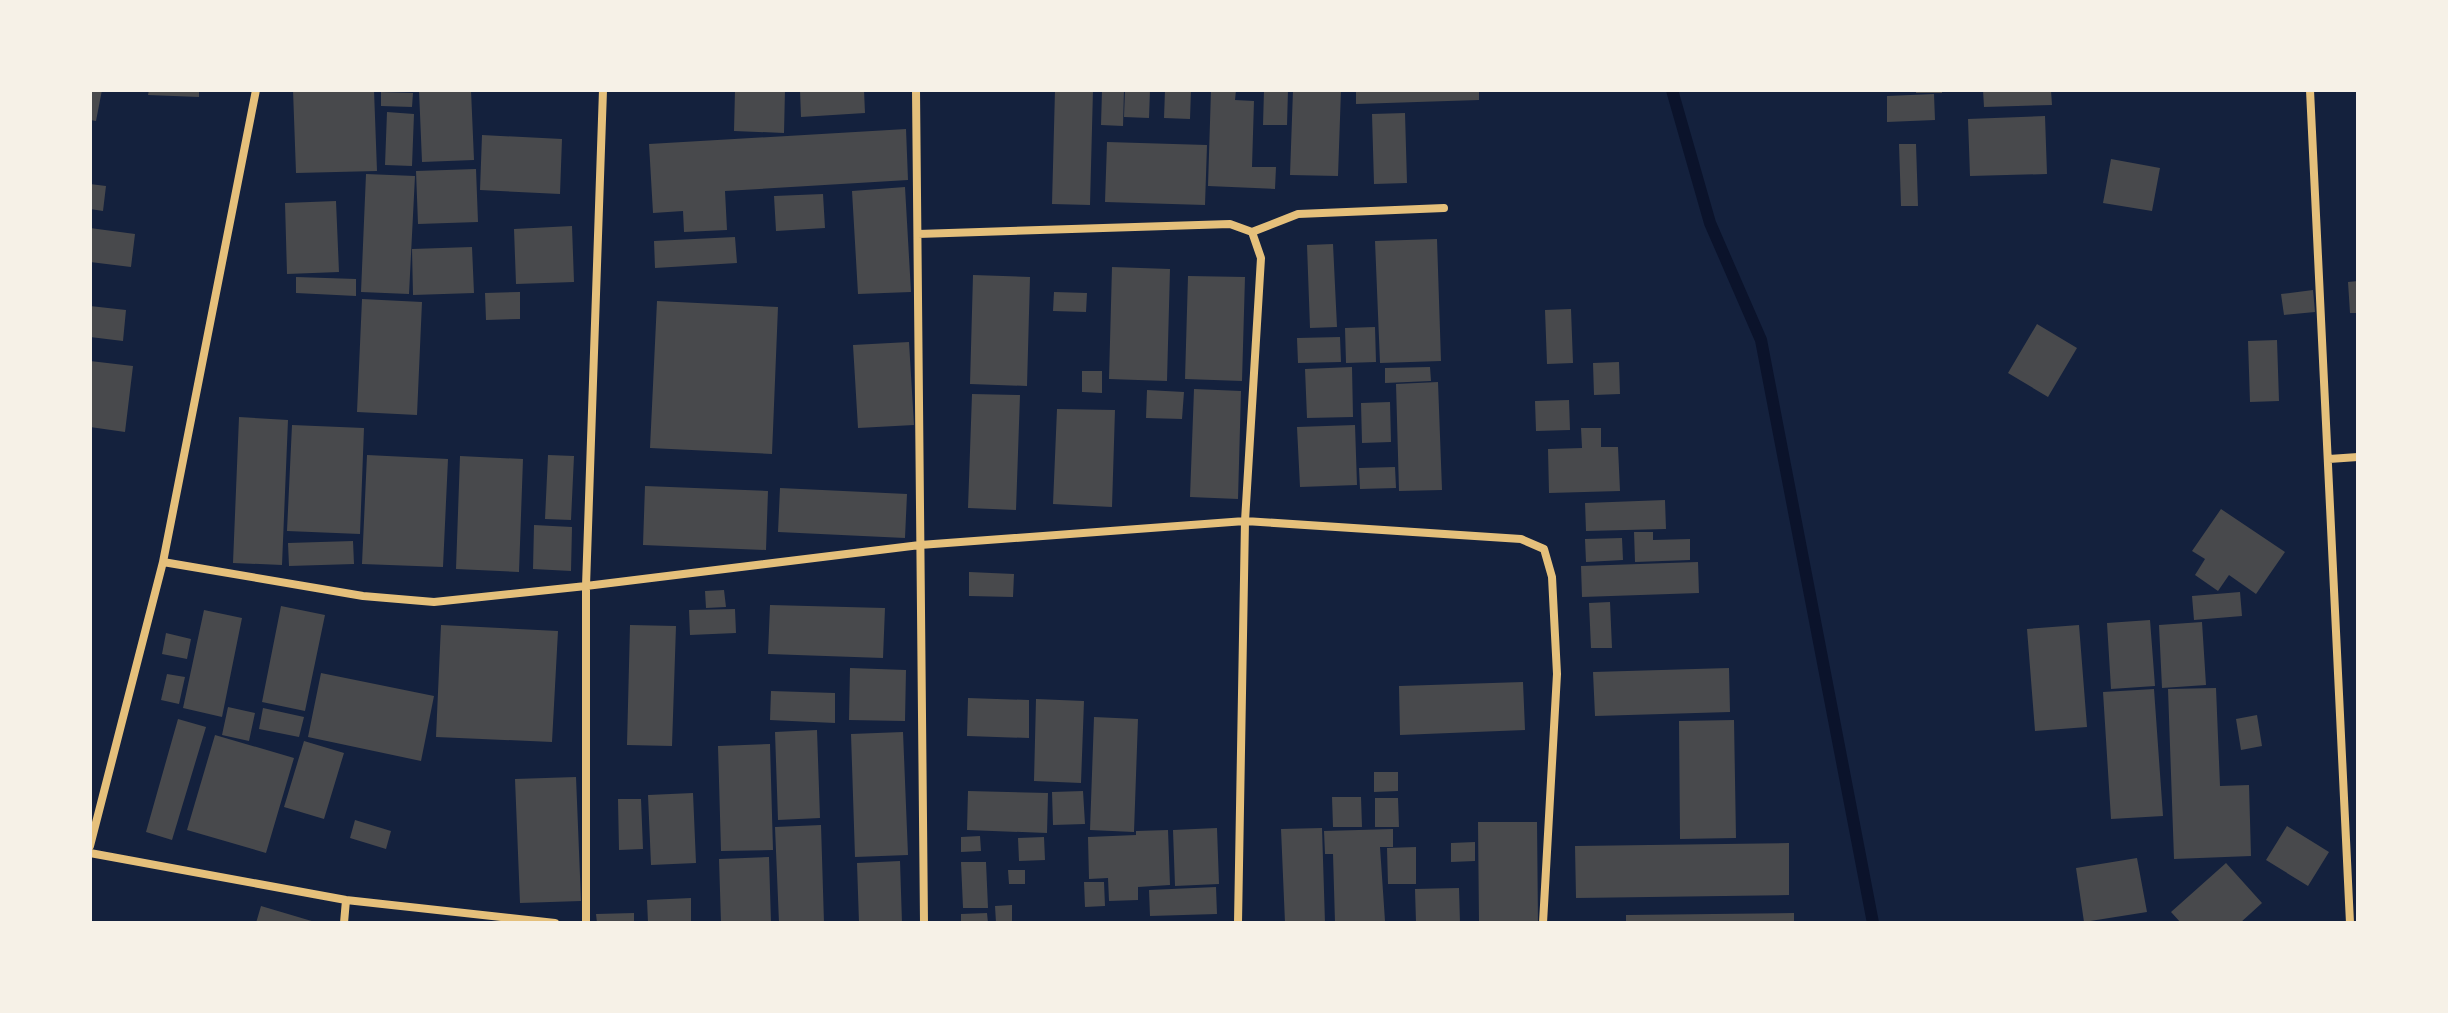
<svg xmlns="http://www.w3.org/2000/svg" width="2448" height="1013" viewBox="0 0 2448 1013" font-family="'PT Serif',serif">
<rect width="100%" height="100%" fill="#14213d"/>
<g fill="none" stroke-linecap="round" stroke-linejoin="round">
<path stroke="#0b132b" stroke-width="12" d="M1672,90L1710,223L1761,340L1873,923"/>
</g>
<path fill="#48494c" d="M90,90H102L96,121L90,120Z
M149,90H199V97L148,95Z
M293,90H374L377,171L296,173Z
M419,90H471L474,160L422,162Z
M735,90H785L784,133L734,131Z
M800,90H864L865,113L801,117Z
M1055,90H1093L1090,205L1052,204Z
M1102,90H1124L1123,126L1101,125Z
M1125,90H1150L1149,118L1124,117Z
M1165,90H1191L1190,119L1164,118Z
M1211,90H1236L1235,100L1254,101L1252,167H1276L1275,189L1208,186Z
M1264,90H1288L1287,125H1263Z
M1293,90H1341L1338,176L1290,175Z
M1356,90H1479V100L1356,104Z
M1916,90H1942V93H1916Z
M1983,90H2051L2052,105L1984,107Z
M381,92L413,93L412,107L381,106Z
M1934,94L1935,120L1887,122V96Z
M387,112L414,114L412,166L385,165Z
M1405,113L1407,183L1374,184L1372,114Z
M2045,116L2047,174L1970,176L1968,119Z
M906,129L908,180L725,191L727,230L684,232L683,211L653,213L649,144Z
M482,135L562,139L560,194L480,190Z
M1107,142L1207,145L1205,205L1105,202Z
M1899,144H1916L1918,206H1901Z
M2111,159L2160,168L2152,211L2103,203Z
M476,169L478,222L418,224L416,171Z
M366,174L415,176L409,294L361,292Z
M90,184L106,186L103,211L90,209Z
M905,187L911,292L858,294L852,191Z
M823,194L825,228L776,231L774,196Z
M336,201L339,272L287,274L285,203Z
M572,226L574,282L516,284L514,229Z
M90,228L135,234L131,267L90,262Z
M735,237L737,263L655,268L654,241Z
M1437,239L1441,361L1380,363L1375,241Z
M1333,244L1337,327L1310,328L1307,245Z
M472,247L474,293L413,295L412,249Z
M1112,267L1170,269L1167,381L1109,379Z
M973,275L1030,277L1027,386L970,384Z
M1188,276L1245,277L1242,381L1185,379Z
M296,277L356,279V296L296,293Z
M2358,281V313H2350L2348,282Z
M2313,290L2315,312L2284,315L2281,294Z
M520,292V319L486,320L485,293Z
M1054,292L1087,293L1086,312L1053,311Z
M362,299L422,302L417,415L357,412Z
M657,301L778,307L772,454L650,448Z
M90,306L126,310L123,341L90,337Z
M1571,309L1573,363L1547,364L1545,310Z
M2037,324L2077,348L2048,397L2008,373Z
M1375,327L1376,362L1346,363L1345,328Z
M1340,337L1341,362L1298,363L1297,338Z
M2277,340L2279,401L2250,402L2248,341Z
M909,342L914,425L858,428L853,345Z
M90,361L133,366L125,432L90,427Z
M1619,362L1620,394L1594,395L1593,363Z
M1352,367L1353,417L1307,418L1305,369Z
M1430,367L1431,381L1385,383V368Z
M1082,371H1102V393L1082,392Z
M1438,382L1442,490L1399,491L1396,384Z
M1194,389L1241,391L1238,499L1190,497Z
M1147,390L1184,392L1182,419L1146,418Z
M972,394L1020,395L1016,510L968,508Z
M1569,400L1570,430L1536,431L1535,401Z
M1390,402L1391,442L1362,443L1361,403Z
M1057,409L1115,410L1112,507L1053,504Z
M239,417L288,420L282,565L233,563Z
M292,425L364,428L360,534L287,531Z
M1355,425L1357,485L1300,487L1297,427Z
M1581,428H1601V447H1618L1620,491L1549,493L1548,449L1582,448Z
M367,455L448,459L443,567L362,564Z
M548,455L574,456L571,520L545,519Z
M460,456L523,459L519,572L456,569Z
M1395,467L1396,488L1360,489L1359,468Z
M645,486L768,491L766,550L643,545Z
M780,488L907,494L905,538L778,532Z
M1665,500L1666,529L1586,531L1585,503Z
M2221,509L2285,552L2256,594L2229,575L2218,591L2195,575L2205,559L2192,551Z
M534,525L572,527L571,571L533,569Z
M1634,532H1653V540L1690,539V560L1635,562Z
M1622,538L1623,560L1586,562L1585,539Z
M353,541L354,564L289,566L288,543Z
M1698,562L1699,593L1582,597L1581,566Z
M969,572L1014,574L1013,597L969,596Z
M724,590L726,607L706,608L705,591Z
M2240,592L2242,616L2194,620L2192,596Z
M1610,602L1612,648H1591L1589,603Z
M770,605L885,608L883,658L768,654Z
M281,606L325,615L305,711L262,702Z
M735,609L736,633L690,635L689,610Z
M204,610L242,618L222,717L183,708Z
M2150,620L2155,686L2111,689L2107,623Z
M2202,622L2206,685L2162,688L2159,625Z
M441,625L558,631L552,742L436,737Z
M630,625L676,626L672,746L627,745Z
M2079,625L2087,727L2035,731L2027,629Z
M166,633L191,639L187,659L162,654Z
M850,668L906,670L905,721L849,720Z
M1729,668L1730,712L1595,716L1593,672Z
M321,673L434,696L421,761L308,737Z
M167,674L185,677L179,704L161,700Z
M1523,682L1525,730L1400,735L1399,686Z
M2216,688L2220,786L2249,785L2251,856L2174,859L2168,689Z
M2154,689L2163,816L2111,819L2103,692Z
M771,691L835,693V723L770,720Z
M968,698L1029,700V738L967,736Z
M1036,699L1084,701L1081,783L1034,781Z
M228,707L255,713L249,741L222,735Z
M263,708L304,717L299,737L259,729Z
M2257,715L2262,746L2241,750L2236,719Z
M1094,717L1138,719L1134,832L1090,830Z
M178,719L206,727L172,840L146,832Z
M1734,720L1736,838L1680,839L1679,721Z
M817,730L820,818L778,820L775,732Z
M903,732L908,855L855,857L851,734Z
M215,735L294,758L266,853L187,830Z
M304,741L344,753L324,819L284,807Z
M770,744L773,850L721,851L718,746Z
M1374,772H1398V791L1374,792Z
M576,777L581,901L520,903L515,779Z
M968,791L1048,793L1047,833L967,830Z
M1083,791L1085,824L1053,825L1052,792Z
M693,793L696,863L651,865L648,795Z
M1332,797H1361L1362,827H1333Z
M1375,798H1398L1399,827H1375Z
M618,799H641L643,849L619,850Z
M355,820L391,831L386,849L350,838Z
M1478,822H1537L1538,923H1479Z
M821,825L824,923H779L775,827Z
M2287,826L2329,852L2308,886L2266,860Z
M1217,828L1219,884L1175,886L1173,830Z
M1322,828L1325,923H1285L1281,829Z
M1393,829V847H1380L1385,921L1335,923L1333,854H1325L1324,831Z
M1168,830L1170,885L1138,887V900L1109,901L1108,878L1089,879L1088,837L1136,835V831Z
M980,836L981,851L961,852V837Z
M1044,837L1045,860L1019,861L1018,838Z
M1475,842V861L1451,862V843Z
M1789,843V895L1576,898L1575,846Z
M1416,847V884H1388L1387,848Z
M769,857L771,923H721L719,859Z
M2137,858L2147,912L2084,922L2076,868Z
M900,861L902,923H859L857,863Z
M961,862H986L988,908H963Z
M2226,863L2262,903L2240,923H2181L2171,912Z
M1008,870H1025V884H1009Z
M1084,882H1104L1105,906L1085,907Z
M1216,887L1217,914L1150,916L1149,890Z
M1459,888L1460,923H1416L1415,889Z
M691,898V923H648L647,900Z
M1012,905V923H996L995,906Z
M261,906L315,922V923H256Z
M634,913V923H597L596,914Z
M987,913L988,923H961V914Z
M1794,913V923H1626V915Z"/>
<g fill="none" stroke-linecap="round" stroke-linejoin="round">
<path stroke="#e5c07b" stroke-width="8" d="M916,90L924,923
M2310,90L2350,923
M1252,232L1298,214L1444,208
M918,234L1230,224L1252,232L1261,258L1245,521L1238,923
M2329,459L2358,457
M163,562L363,596L434,602L586,586L920,545L1245,521L1521,539L1544,549L1552,577L1557,674L1543,923
M90,846L163,562L256,90
M90,853L346,900L555,923
M344,923L346,900
M586,923V586L603,90"/>
</g>
<rect width="2448" height="1013" fill="none" stroke="#f6f1e7" stroke-width="184"/>
</svg>
